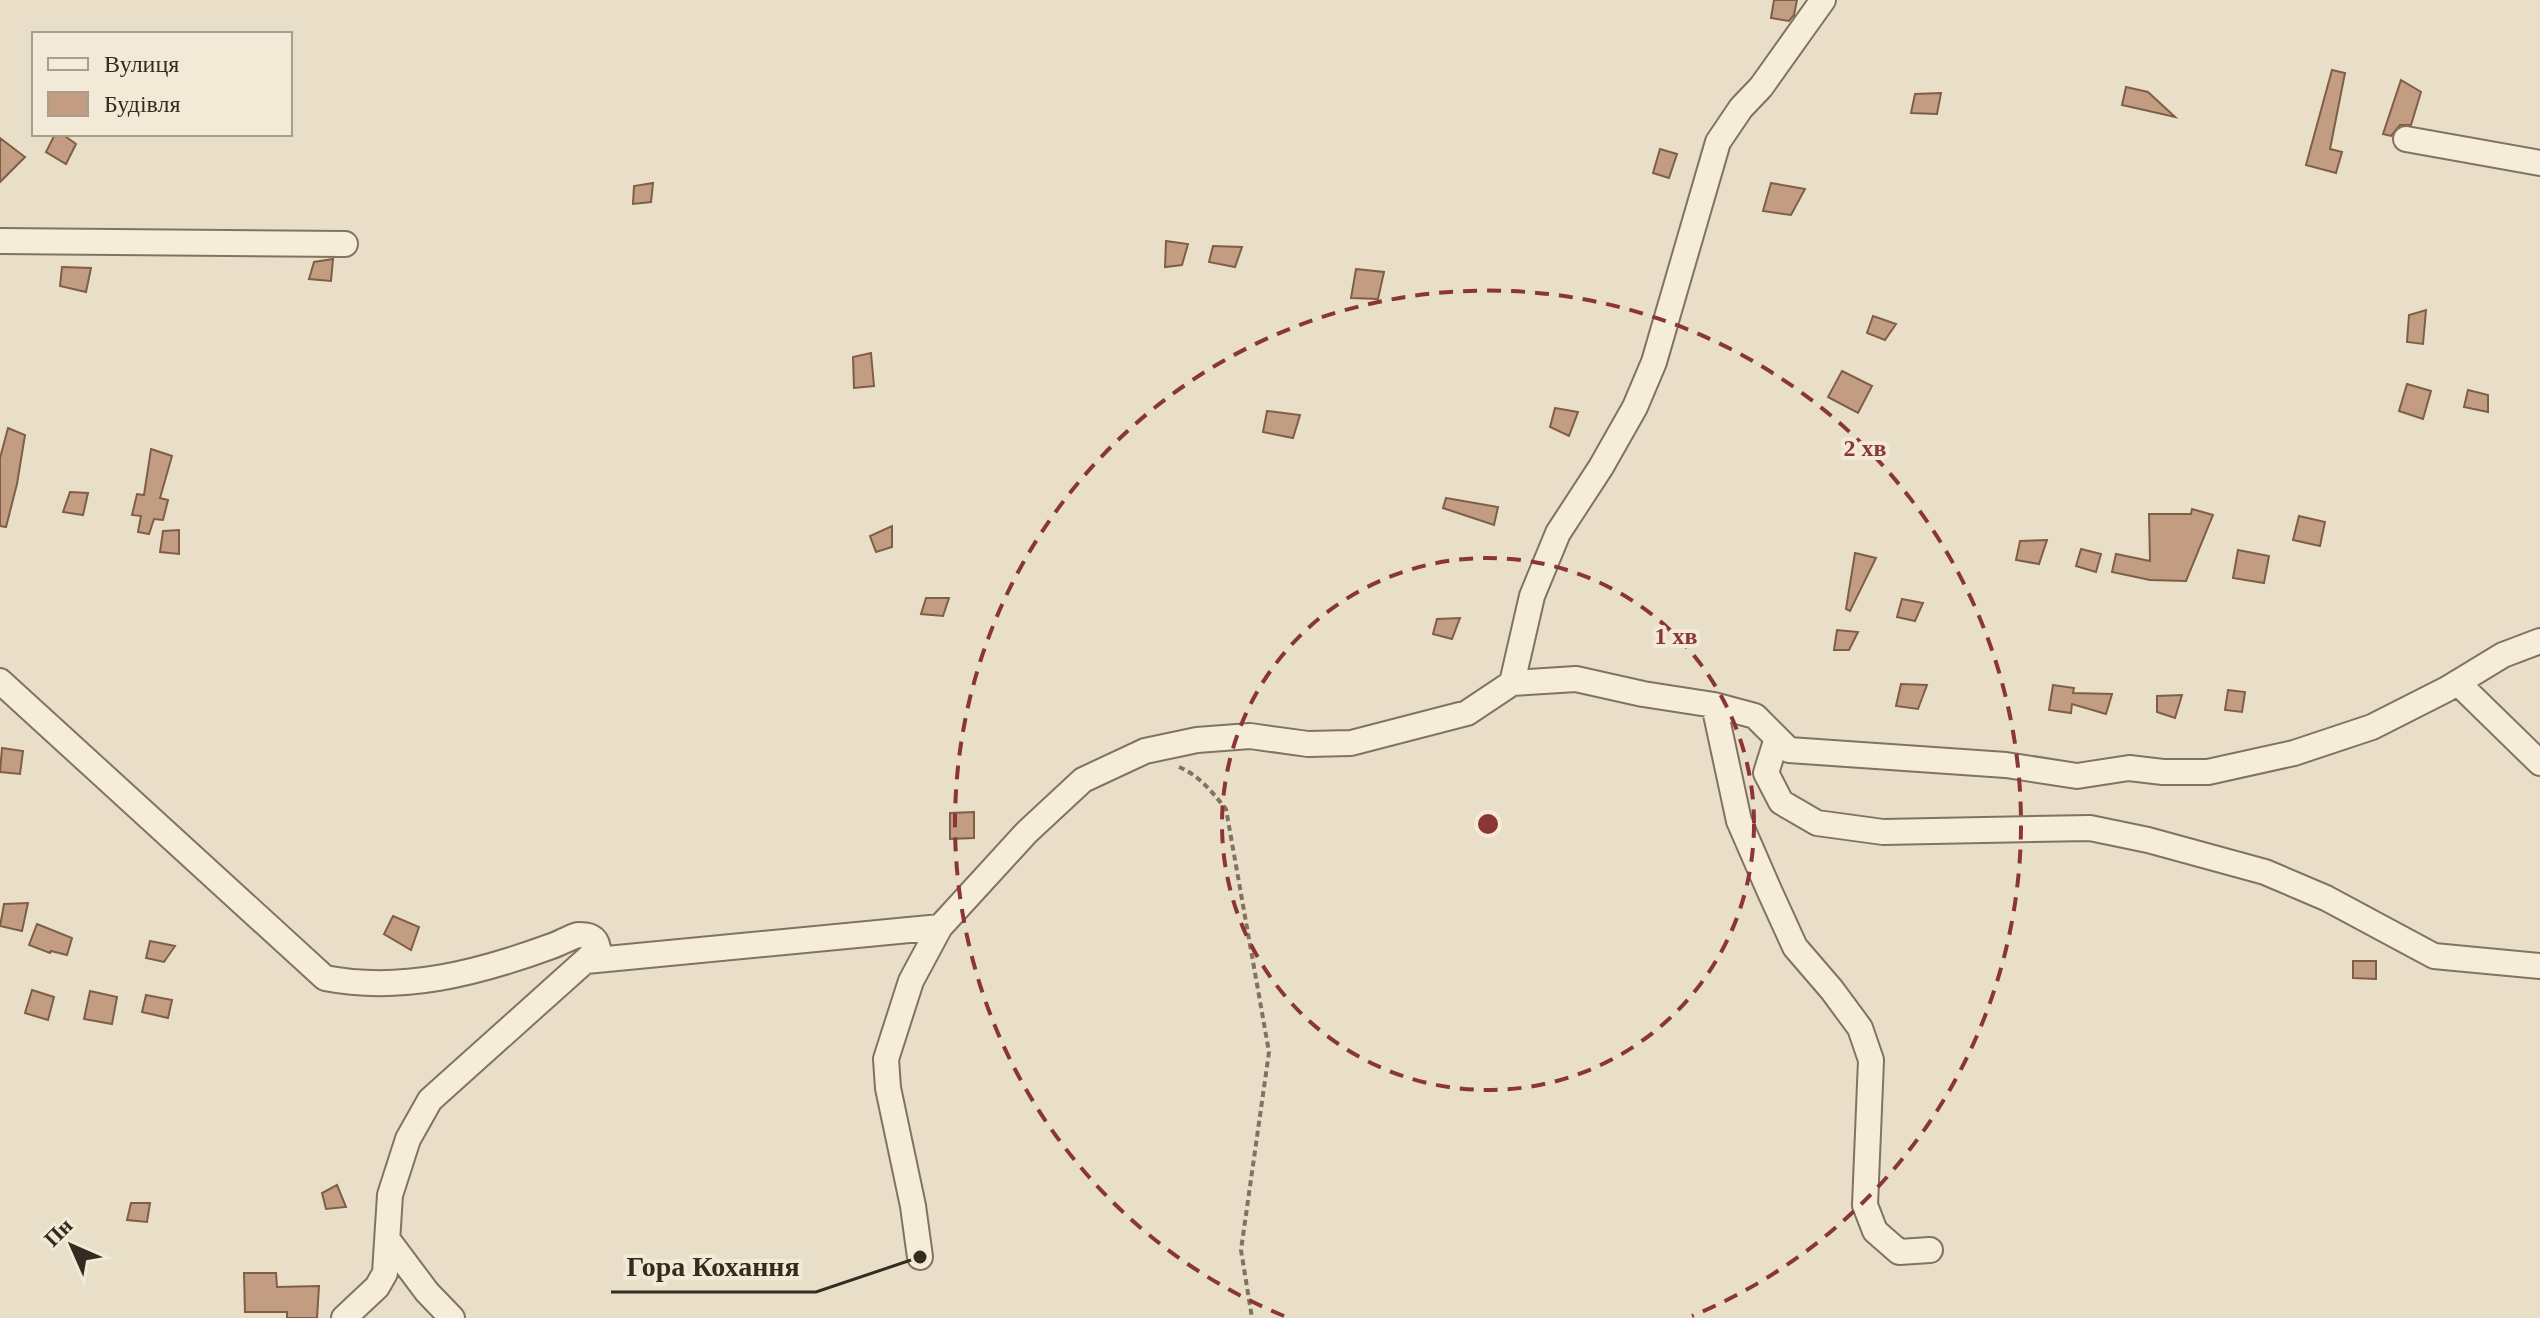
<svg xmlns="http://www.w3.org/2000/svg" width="2540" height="1318" viewBox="0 0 2540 1318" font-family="'Times New Roman',serif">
<rect width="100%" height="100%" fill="#e9dfc8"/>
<path fill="#c39d82" stroke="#7f5e47" stroke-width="2" d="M1774,0H1797L1794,15L1789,21L1771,18Z
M2332,70L2345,73L2330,149L2342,152L2336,173L2306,165Z
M2401,80L2421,92L2411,125H2400L2391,136L2383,134Z
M2126,87L2148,92L2175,117L2122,105Z
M1941,93L1937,114L1911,113L1915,94Z
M55,134H62L76,144L66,164L46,152Z
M0,138L25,157L0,182Z
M1660,149L1677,154L1669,178L1653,173Z
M653,183L651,202L633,204L634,186Z
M1771,183L1805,189L1791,215L1763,211Z
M1166,241L1188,244L1182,265L1165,267Z
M1213,246L1242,247L1235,267L1209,262Z
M333,259L331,281L309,279L314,262Z
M62,267L91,268L86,292L60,286Z
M1356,269L1384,272L1378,299L1351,298Z
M2426,310L2423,344L2407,342L2409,315Z
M1873,316L1896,324L1885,340L1867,333Z
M871,353L874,386L854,388L853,357Z
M1842,371L1872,386L1858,413L1828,397Z
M2407,384L2431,391L2423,419L2399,411Z
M2468,390L2488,395V412L2464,407Z
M1555,408L1578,412L1569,436L1550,427Z
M1267,411L1300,415L1293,438L1263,432Z
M8,428L25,435L17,484L6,527L0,526V458Z
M151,449L172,456L160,498L168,500L163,520L154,519L149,534L138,532L141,516L132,515L137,494L144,495Z
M70,492L88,493L83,515L63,512Z
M1446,498L1498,507L1494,525L1443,508Z
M2192,509L2213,515L2186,581L2150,580L2112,572L2116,554L2150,561L2149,514H2191Z
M2299,516L2325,522L2320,546L2293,540Z
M892,526V547L876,552L870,536Z
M179,530V554L160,552L163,531Z
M2047,540L2039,564L2016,560L2020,541Z
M2081,549L2101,554L2096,572L2076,566Z
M2238,550L2269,556L2264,583L2233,578Z
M1855,553L1876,558L1850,611L1846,609Z
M926,598H949L943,616L921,614Z
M1902,599L1923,603L1915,621L1897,617Z
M1460,618L1452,639L1433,634L1437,619Z
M1837,630L1858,632L1849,650H1834Z
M1901,684L1927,685L1918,709L1896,706Z
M2053,685L2074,688L2073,693L2112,694L2106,714L2072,704L2071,713L2049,710Z
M2228,690L2245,692L2242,712L2225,710Z
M2182,695L2175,718L2157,712V696Z
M2,748L23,751L20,774L0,772Z
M974,812V838L950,839V813Z
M28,903L22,931L0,926L4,904Z
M393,916L419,927L411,950L384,934Z
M37,924L72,938L67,955L51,951L50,953L29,945Z
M150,941L175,946L164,962L146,958Z
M2353,961H2376V979L2353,978Z
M32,990L54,997L48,1020L25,1013Z
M90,991L117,997L112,1024L84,1019Z
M146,995L172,1000L168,1018L142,1012Z
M337,1185L346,1207L326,1209L322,1193Z
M131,1203H150L147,1222L127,1220Z
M244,1273H276L277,1287L319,1286L317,1318H287V1312H245Z"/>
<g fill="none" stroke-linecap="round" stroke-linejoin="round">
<defs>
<path id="street" d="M2406,139L2540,163
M0,241L345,244
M0,681L325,978C401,993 478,973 549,947C559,944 568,938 578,935C588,935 596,936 598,948L595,952L430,1100L408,1139L390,1195L385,1273L377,1287L344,1318
M1512,683L1532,596L1558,533L1601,467L1635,407L1654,362L1718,142L1741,108L1761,87L1823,0
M2458,683L2540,763
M1714,705L1739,821L1769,890L1795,947L1832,990L1860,1028L1871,1060L1865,1205L1875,1231L1899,1252L1930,1250
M1777,738L1766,773L1781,802L1817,823L1883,832L2090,828L2148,840L2265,872L2326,898L2434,956L2540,966
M586,961L940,927L1027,832L1083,780L1145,751L1197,740L1250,736L1308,744L1351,743L1467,713L1512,683L1576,679L1643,694L1714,705L1755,716L1789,750L2006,765L2077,776L2129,768L2163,772H2208L2294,753L2372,727L2447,689L2503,655L2540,641
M388,1240L427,1292L452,1318
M920,1257L913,1206L888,1088L886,1059L911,981L940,927"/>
</defs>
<use href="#street" stroke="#83725f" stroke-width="28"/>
<path stroke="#83725f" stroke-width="4" stroke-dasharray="6 4" stroke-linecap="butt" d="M1179,767C1200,776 1212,792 1226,809L1269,1052L1241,1250L1252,1318"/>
<use href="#street" stroke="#f5edda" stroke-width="24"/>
</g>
<g fill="none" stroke="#8b3636" stroke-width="4" stroke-dasharray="14 10">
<circle cx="1488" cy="824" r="266"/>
<path d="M1284 1316A533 533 0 1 1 1692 1316"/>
</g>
<circle cx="1488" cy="824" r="12" fill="#8b3636" stroke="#f2ead6" stroke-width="4"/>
<g font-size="24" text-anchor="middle" font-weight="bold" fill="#8b3636" stroke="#f2ead6" stroke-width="8" stroke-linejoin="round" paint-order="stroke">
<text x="1865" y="456">2 хв</text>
<text x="1676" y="644">1 хв</text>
</g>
<path fill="none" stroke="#352b21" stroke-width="3" d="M920 1257L816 1292H611"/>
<circle fill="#352b21" stroke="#f2ead6" stroke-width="3" cx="920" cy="1257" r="8"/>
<g font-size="28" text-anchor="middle" font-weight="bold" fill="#352b21" stroke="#f2ead6" stroke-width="8" stroke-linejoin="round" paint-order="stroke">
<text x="713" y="1276">Гора Кохання</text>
</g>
<rect x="32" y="32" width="260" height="104" fill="#f2ead6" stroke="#a69e8e" stroke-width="2"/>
<rect x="48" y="58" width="40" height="12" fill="#f5edda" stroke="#a69e8e" stroke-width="2"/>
<text x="104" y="72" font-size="24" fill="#352b21">Вулиця</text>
<rect x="48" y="92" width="40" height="24" fill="#c39d82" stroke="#a69e8e" stroke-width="2"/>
<text x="104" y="112" font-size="24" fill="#352b21">Будівля</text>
<g transform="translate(72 1246) rotate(315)" stroke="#f2ead6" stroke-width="6" paint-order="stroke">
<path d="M0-6L14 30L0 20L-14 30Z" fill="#352b21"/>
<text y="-12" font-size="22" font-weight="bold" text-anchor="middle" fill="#352b21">Пн</text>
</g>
</svg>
